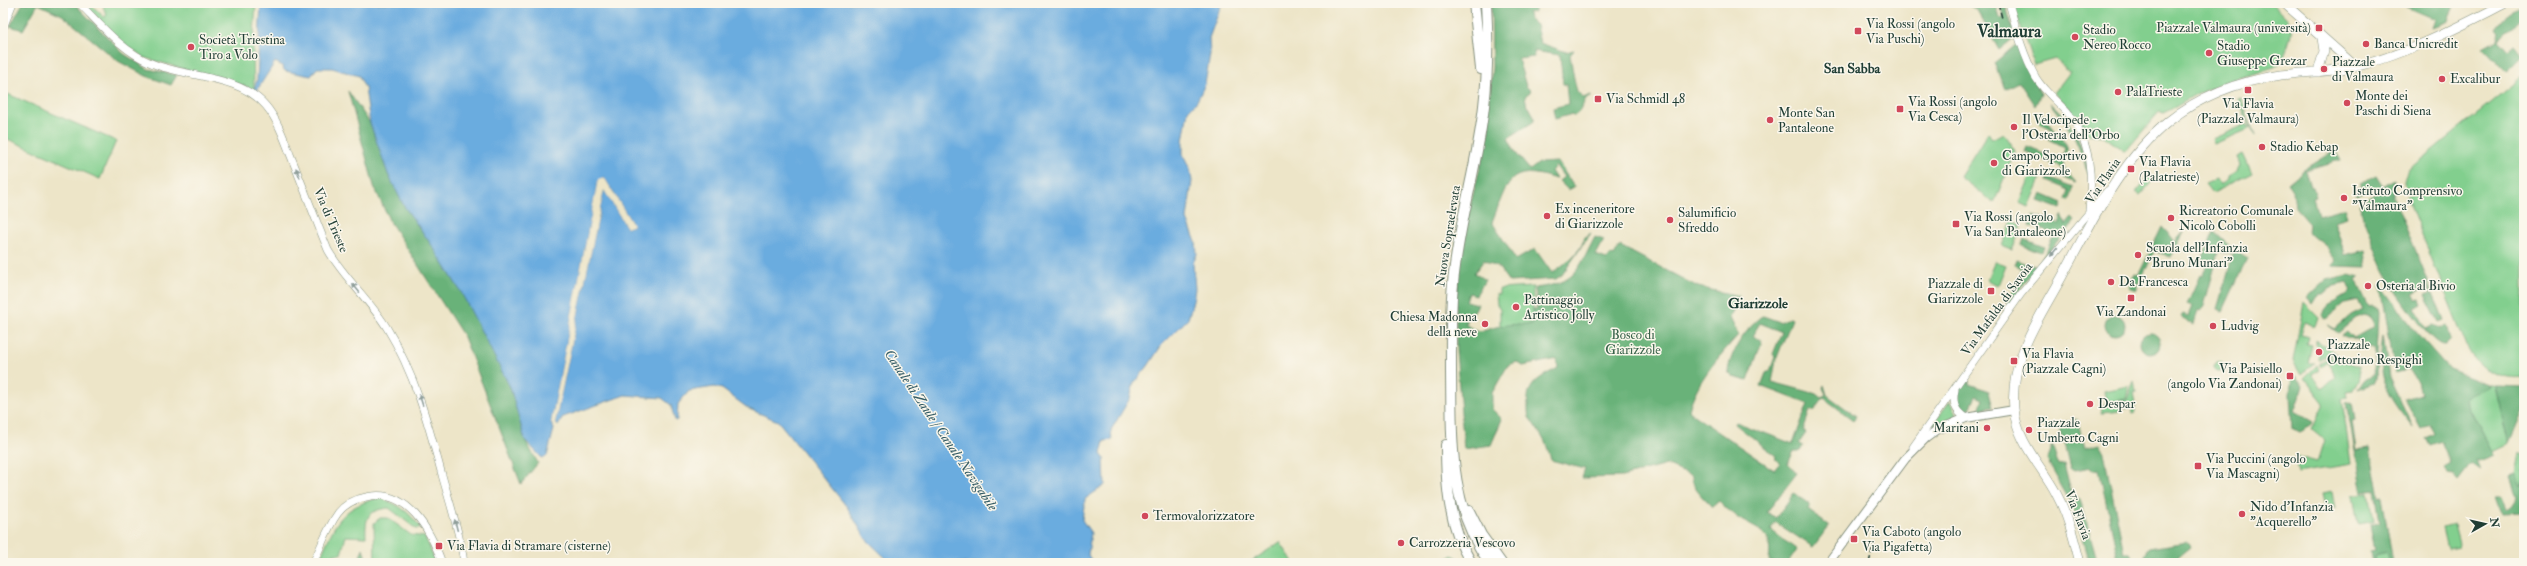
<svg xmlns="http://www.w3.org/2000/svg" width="2527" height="566" viewBox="0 0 2527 566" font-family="'IM FELL Double Pica',serif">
<rect width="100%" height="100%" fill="#fbf7ec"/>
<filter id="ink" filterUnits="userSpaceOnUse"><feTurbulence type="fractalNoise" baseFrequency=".025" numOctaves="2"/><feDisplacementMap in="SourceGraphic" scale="8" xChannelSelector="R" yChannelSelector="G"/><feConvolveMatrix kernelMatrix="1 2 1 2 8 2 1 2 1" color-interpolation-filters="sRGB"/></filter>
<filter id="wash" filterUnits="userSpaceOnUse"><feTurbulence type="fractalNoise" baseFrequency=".012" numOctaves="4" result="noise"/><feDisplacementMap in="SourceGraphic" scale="16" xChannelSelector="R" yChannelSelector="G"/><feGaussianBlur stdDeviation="0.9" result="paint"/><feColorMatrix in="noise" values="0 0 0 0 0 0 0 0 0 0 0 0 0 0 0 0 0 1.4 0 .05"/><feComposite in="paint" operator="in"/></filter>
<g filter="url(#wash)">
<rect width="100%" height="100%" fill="#ede5c8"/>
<path fill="#82cf8e" stroke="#508661" d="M83,3H90L104,17L107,15L103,7L107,3H256L253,51L254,89L257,90L255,94L245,86L145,58L124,44Z
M2012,3H2271C2288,19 2296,22 2288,45C2285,53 2283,60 2278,65C2265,73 2237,77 2221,83C2200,91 2183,104 2163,113L2159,112L2125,152L2104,136L2088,134L2069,108L2054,93L2070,72L2055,59L2034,65Z
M2524,75V377C2501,380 2483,371 2469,352L2407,197L2417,193L2415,188L2405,192L2404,180L2408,170Z
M3,92L116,141L100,179L3,137Z
M2241,98L2255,136L2238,99Z
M2247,124L2249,129L2214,144L2212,139Z
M1988,132L1992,139L2003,133L2015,151L1994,203L1960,177Z
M2243,154L2252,173L2212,193L2205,184L2217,179L2220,185L2228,180V177L2237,172L2240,166L2237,157Z
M2151,174L2155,178L2140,195L2136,192Z
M2031,175L2041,179L2029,207L2019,203Z
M2012,221L2022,225L2012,250L2002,246Z
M1995,261L2006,265L1998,285L1987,280Z
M1533,287V324L1500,326V309L1497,304L1496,294L1499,295V289Z
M2304,303L2318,317L2315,326L2304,322L2300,335L2309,337L2307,344L2312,345L2308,363H2314L2301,375L2293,361Z
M2316,340L2338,355H2327L2318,360L2320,347L2316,345Z
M2328,358H2336L2359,366C2360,377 2359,381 2352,391L2347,392L2348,398L2342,399L2351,464L2298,473L2295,456L2317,462L2324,440L2312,430L2324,403L2304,378L2317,365L2320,369L2312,374L2322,389L2336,376L2327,361L2321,366L2319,363Z
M2214 367a5 5 0 1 1 10 0a5 5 0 1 1-10 0Z
M2134,380L2136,392H2133L2136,412L2133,413L2132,407L2121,409V411L2102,413L2104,404L2127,400Z
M2488,384L2495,386L2509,444L2492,452L2464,397L2489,386Z
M2129,386L2126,399L2106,402L2104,391Z
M1950,401L1957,416L1928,431Z
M2520,453L2524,455V482L2521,487L2516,475Z
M2332,492L2335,509L2330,504L2324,503L2322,494Z
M2369,493L2374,521L2358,524L2353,495Z
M378,498C398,503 408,511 421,528L416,529L389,508C368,510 365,517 366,537L346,536L341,554H334L332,563H318C334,528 336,509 378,498Z
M380,518H388L411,535L425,537L436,563H375L374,523Z
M2454,525L2459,544L2458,547L2448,549L2443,528Z
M1280,542L1294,563H1249Z
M2388,553L2390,563H2375L2374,556Z
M1453,555L1466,563H1440Z"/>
<path fill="#69b279" stroke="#447856" d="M23,3H74L124,54L148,69L177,75L171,85L146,76L118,61L62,15L38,4L23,30L10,26Z
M1491,3H1536L1534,12L1528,13L1529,19L1536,25L1540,43L1566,52L1574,50L1570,55L1575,84L1577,91L1583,98L1591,95V97L1587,98L1579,112L1574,116L1572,114L1555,119L1553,108L1568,104L1566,84H1563L1560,55L1533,51L1534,57L1518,59L1526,86L1531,91L1525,96L1527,107H1529L1535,118L1533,122L1508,138L1515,152L1530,170L1539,163L1558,162L1574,187L1568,190L1559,181L1564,177L1556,166L1551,171L1556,179C1507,163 1508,183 1492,222L1516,260L1535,249L1552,273C1563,265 1582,252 1584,238L1591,233L1562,275L1556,279L1509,282L1499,268L1484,260L1474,273L1485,280L1476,295L1469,293L1466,301L1478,304L1471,317L1468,316L1465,324C1482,336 1484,329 1501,326C1511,324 1522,324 1532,324L1533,309H1537L1535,288C1576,283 1577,272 1595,237L1604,240L1596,255L1606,259L1610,254L1614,256L1620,246L1698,287L1739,296L1730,318L1738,335C1719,357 1696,381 1689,410L1692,414L1774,470L1780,463L1775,459L1776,456L1735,424L1736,422L1793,444L1808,404L1761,386L1766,373L1770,371L1775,357L1773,354L1782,332L1760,323L1752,336L1762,341L1748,381L1733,377L1728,372C1730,352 1746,328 1763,316L1780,322L1789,318L1792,319L1776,360L1772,382L1817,394L1822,398L1826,394L1823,388L1824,385L1827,395L1856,416L1853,420L1824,398L1814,411L1810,410L1803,431L1806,433L1799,443L1803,446L1799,451H1794L1788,463L1797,473L1767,512L1776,518L1794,493L1810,505L1808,510L1829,526L1813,547L1775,522L1771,530L1797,550L1788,563L1769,561C1773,530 1760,532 1738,518C1731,513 1725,507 1719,501L1712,507C1705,499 1691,488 1692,476L1666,465L1622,477L1582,478L1585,469L1551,460C1546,439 1540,434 1529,417C1528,414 1528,409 1528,405C1526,383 1541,377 1558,368L1557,359L1523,366L1517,362L1508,365L1492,393V409L1502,419L1491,445L1464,449L1456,350V301L1463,233L1490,129L1488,107L1492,68Z
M1974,3H1996L2000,18L2004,17L2001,3H2005L2015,37L1999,50L1977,10L1970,6Z
M2406,3H2454L2448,22L2432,28L2435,19L2407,7Z
M2524,4V22L2520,19L2498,39L2508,50L2514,45L2523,56L2507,72L2483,47L2497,39L2499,32L2496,28L2511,10Z
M2017,44L2041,94L2035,106L2019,82L2005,89L1994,63Z
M348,91L370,123L388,174L404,206L433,247L461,292L494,355L510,387L525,440L538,463L521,484L464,337L389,220L374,186Z
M2050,103C2075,123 2081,142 2089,172L2087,173L2083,156L2071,159L2070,157L2081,154C2075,134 2062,119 2050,103Z
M2041,113L2066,144L2068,149C2056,165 2068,172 2076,183L2060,176L2063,168L2025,152L2027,147L2061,161L2065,147L2049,139L2052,129L2038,122Z
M2335,150L2341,161H2336L2306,170L2311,187H2313L2316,197L2313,198L2318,215L2344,208L2347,217L2334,221L2345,255L2365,250L2367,267L2331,266L2336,261L2327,247L2308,232L2309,224L2295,208L2293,190L2288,183L2306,168Z
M2376,175L2383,186L2394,179L2393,195L2444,320L2439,322L2425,295L2431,293L2428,286L2412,294L2416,300L2420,299L2422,304L2415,308L2426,328L2432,325L2441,328L2446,325L2450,340L2445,345C2432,347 2389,282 2383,268C2374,247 2366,226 2359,204L2376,193L2374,189L2371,191L2370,189L2357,196L2355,190L2363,186L2361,183Z
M2048,178L2074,188L2069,200L2066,199L2069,190L2047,181Z
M2042,194L2063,203L2061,209L2039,201Z
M2033,215L2059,224L2062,215L2066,225L2072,218L2075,221L2040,263L2055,234L2030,226Z
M2162,227L2175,241L2184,231L2171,257L2154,251L2136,290L2129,287L2134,275L2138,276Z
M2214,232L2235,251L2247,258L2223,311L2217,309L2233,255L2219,251L2204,306L2201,311L2198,310L2194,324L2181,317L2183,314L2188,316L2192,306L2187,304L2200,275L2202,276L2208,264L2202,259Z
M2024,239L2044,247L2040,253L2022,245Z
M2016,259L2037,267L2009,304L2005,302L2011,295L2022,268L2014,265Z
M2349,275L2360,278L2356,280L2369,307L2374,306L2375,308H2378L2379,312L2376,380L2375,383L2358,389L2364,380L2373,376L2375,350L2369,348L2365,349L2361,342L2342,335L2347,331L2354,338L2375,326L2371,317L2364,315L2356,318L2338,333L2328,325L2335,329L2351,315L2363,309L2358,300L2345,303L2326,319L2321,315L2329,305L2351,292L2347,283L2333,286L2324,294H2320L2313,305L2307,298L2326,280Z
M2381,285L2417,333L2449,369L2488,384L2490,386L2464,398L2494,455L2479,461L2476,460L2480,470L2471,464L2458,481L2453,475L2446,474L2443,467L2450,463L2441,442L2430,446L2426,438L2435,434L2431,424L2421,429L2405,399L2421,394L2418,381L2408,370L2395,373Z
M2105 325a10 10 0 1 1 20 0a10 10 0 1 1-20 0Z
M2140 343a10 10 0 1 1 20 0a10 10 0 1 1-20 0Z
M2383,335L2389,378L2413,428C2400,412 2385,394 2381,372C2379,361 2382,347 2383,335Z
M2292,373L2303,385L2294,411L2313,422L2311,426L2300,432L2292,429L2290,395Z
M1965,380L1969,381V384L1989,391L1993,407L1979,410L1983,399L1976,396L1969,411L1972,412H1965C1955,403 1957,389 1965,380Z
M2495,386L2524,387V409L2509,444Z
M2352,402L2355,421L2352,422L2356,450L2370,448L2379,497L2382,496L2393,563H2390L2387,553L2374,556L2375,563H2372L2370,552L2375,551L2370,524L2380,522L2375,490L2363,492L2346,403Z
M2077,419L2085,448L2100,444L2103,448L2124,553H2130L2134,560L2144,559L2149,548L2188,542L2190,547L2175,559V563H2119L2099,469L2092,470L2091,467L2075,470L2070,468L2059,423Z
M2052,445L2058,465L2064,464L2072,495L2080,499L2098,563H2089L2073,507L2047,460Z
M2516,475L2521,486L2524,480V512L2501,513L2495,497H2502L2506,509L2511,506L2517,497L2510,477Z
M363,548L367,563H358Z"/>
<path fill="#6bacdf" stroke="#45748a" d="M261,3H1222L1209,38L1210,54L1205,84L1197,101L1188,111L1183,141V154L1190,169L1192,181L1187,219L1196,242L1197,254L1193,263L1195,289L1193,301L1188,319L1161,346L1148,366L1134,383L1130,398L1111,430L1112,440L1104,441L1101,454L1104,458L1105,485L1085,499L1082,520L1091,533L1088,555L1093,563H891L866,539L847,507L778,421L749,409L722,389L714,387L689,391L678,404L677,420L675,421L671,405L662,398L625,395L563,417L558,426L555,423L604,190L627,228L633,225L604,177L598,180L551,423L554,429L547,456L542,458L525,440L510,387L461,292L433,247L404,206L388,174L370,123L365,88L359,76L332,68H317L311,76L285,71L281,65L275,62L257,90L254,89L257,80Z"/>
<path fill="#ede5c8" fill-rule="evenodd" d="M604,177L633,225L627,228L604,190L555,423L558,426L554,427L551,423L598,179ZM603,180L630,224L628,225L618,206L605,188H602L554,420L600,181Z"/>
</g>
<g filter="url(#ink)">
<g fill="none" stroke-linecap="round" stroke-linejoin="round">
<defs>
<path id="tertiary" d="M79,3C100,24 122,51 151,63C186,78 239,74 266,106C277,119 284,138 290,154C303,186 315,218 328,250C344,278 370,300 387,328C415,374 428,423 442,475C450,504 460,533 464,563
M2009,3C2016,28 2023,55 2036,78C2044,91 2056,100 2067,112C2091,139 2093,176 2089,210
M3,28L13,3
M1955,390C1952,403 1955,411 1966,418
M1913,447L2021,294L2107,191
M313,563C321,547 327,528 338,513C345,504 355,499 366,497C407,487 431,531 442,563"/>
<path id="secondary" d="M1828,563L1905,459L1926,438L1937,430L1966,418L2014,410"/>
<path id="primary" d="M2284,3L2355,66
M2318,72L2324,51L2322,38
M2080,563C2074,539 2068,515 2056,493C2041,465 2017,442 2014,409C2009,358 2041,316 2064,273C2093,220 2121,160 2169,121C2201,95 2241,81 2281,75C2308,72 2336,72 2362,65C2412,52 2460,26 2506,3"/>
<path id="trunk" d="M1474,3L1481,69
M1486,3C1488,37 1488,72 1484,106C1478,160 1462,212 1455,266C1450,301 1451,337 1451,372C1452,438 1448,507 1490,563
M1446,445C1446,488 1449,525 1471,563
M1469,511L1481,535L1501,563"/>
</defs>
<use href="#tertiary" stroke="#86917e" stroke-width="8"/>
<use href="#secondary" stroke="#86917e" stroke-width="10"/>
<use href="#primary" stroke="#86917e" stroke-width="10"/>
<use href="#trunk" stroke="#86917e" stroke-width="12"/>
<use href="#tertiary" stroke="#fff" stroke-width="7"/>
<use href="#secondary" stroke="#fff" stroke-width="8"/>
<use href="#primary" stroke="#fff" stroke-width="9"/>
<use href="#trunk" stroke="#fff" stroke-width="10"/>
<path stroke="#1f3d34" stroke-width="1.5" stroke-dasharray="6 3" stroke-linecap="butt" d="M1998,3L2002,18
M1869,563L1874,543"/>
</g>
<defs><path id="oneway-solid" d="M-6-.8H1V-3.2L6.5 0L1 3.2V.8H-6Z"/></defs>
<g fill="#8f9e9a">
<use href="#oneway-solid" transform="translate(298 173) rotate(-112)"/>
<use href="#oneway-solid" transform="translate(2054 252) rotate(129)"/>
<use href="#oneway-solid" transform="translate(356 288) rotate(-129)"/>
<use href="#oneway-solid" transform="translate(421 400) rotate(-108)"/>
<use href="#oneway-solid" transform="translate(456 525) rotate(-104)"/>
</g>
</g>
<g fill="#d1495b" stroke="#fbf7ec" stroke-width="1.5">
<rect x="2315" y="24" width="8" height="8" rx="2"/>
<rect x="1854" y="27" width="8" height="8" rx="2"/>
<circle cx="2075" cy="37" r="4"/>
<circle cx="2366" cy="44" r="4"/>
<circle cx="191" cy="47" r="4"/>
<circle cx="2209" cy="53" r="4"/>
<circle cx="2324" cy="69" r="4"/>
<circle cx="2442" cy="79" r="4"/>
<rect x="2244" y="86" width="8" height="8" rx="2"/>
<circle cx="2118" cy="92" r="4"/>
<rect x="1594" y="95" width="8" height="8" rx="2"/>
<circle cx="2347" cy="103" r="4"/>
<rect x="1896" y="105" width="8" height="8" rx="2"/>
<circle cx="1770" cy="120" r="4"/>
<circle cx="2014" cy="127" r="4"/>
<circle cx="2262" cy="147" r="4"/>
<circle cx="1994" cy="163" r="4"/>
<rect x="2127" y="165" width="8" height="8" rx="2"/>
<circle cx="2344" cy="198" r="4"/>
<circle cx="1547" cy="216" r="4"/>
<circle cx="2171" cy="218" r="4"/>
<circle cx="1670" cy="220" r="4"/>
<rect x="1952" y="220" width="8" height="8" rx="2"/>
<circle cx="2138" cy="255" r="4"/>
<circle cx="2111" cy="282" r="4"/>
<circle cx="2368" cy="286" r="4"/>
<rect x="1987" y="287" width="8" height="8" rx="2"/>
<rect x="2127" y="294" width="8" height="8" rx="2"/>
<circle cx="1516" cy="307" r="4"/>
<circle cx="1485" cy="324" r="4"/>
<circle cx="2213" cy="326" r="4"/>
<circle cx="2319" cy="352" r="4"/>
<rect x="2010" y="357" width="8" height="8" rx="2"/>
<rect x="2286" y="372" width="8" height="8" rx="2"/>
<circle cx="2090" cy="404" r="4"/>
<circle cx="1987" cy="428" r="4"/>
<circle cx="2029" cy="430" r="4"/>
<rect x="2194" y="462" width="8" height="8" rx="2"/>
<circle cx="2242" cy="514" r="4"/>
<circle cx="1145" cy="516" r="4"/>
<rect x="1850" y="535" width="8" height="8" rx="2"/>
<circle cx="1401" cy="543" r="4"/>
<rect x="435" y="542" width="8" height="8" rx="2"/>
</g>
<g text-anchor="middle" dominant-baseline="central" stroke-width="3" stroke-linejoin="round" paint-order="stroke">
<g font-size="13" fill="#1f3d34" stroke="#fbf7ec" text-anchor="start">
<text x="1866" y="24">Via Rossi (angolo<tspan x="1866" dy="15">Via Puschi)</tspan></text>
<text x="2311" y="28" text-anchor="end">Piazzale Valmaura (università)</text>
<text x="2083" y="30">Stadio<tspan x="2083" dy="15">Nereo Rocco</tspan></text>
<text x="199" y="40">Società Triestina<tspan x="199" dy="15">Tiro a Volo</tspan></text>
<text x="2374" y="44">Banca Unicredit</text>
<text x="2217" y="46">Stadio<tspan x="2217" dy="15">Giuseppe Grezar</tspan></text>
<text x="2332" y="62">Piazzale<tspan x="2332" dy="15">di Valmaura</tspan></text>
<text x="2450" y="79">Excalibur</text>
<text x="2126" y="92">PalaTrieste</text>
<text x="2355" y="96">Monte dei<tspan x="2355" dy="15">Paschi di Siena</tspan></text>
<text x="1606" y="99">Via Schmidl 48</text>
<text x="1908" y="102">Via Rossi (angolo<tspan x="1908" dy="15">Via Cesca)</tspan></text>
<text x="2248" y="104" text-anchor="middle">Via Flavia<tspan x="2248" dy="15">(Piazzale Valmaura)</tspan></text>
<text x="1778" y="113">Monte San<tspan x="1778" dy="15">Pantaleone</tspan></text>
<text x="2022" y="120">Il Velocipede -<tspan x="2022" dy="15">l'Osteria dell'Orbo</tspan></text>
<text x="2270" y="147">Stadio Kebap</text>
<text x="2002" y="156">Campo Sportivo<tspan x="2002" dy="15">di Giarizzole</tspan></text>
<text x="2139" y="162">Via Flavia<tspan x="2139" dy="15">(Palatrieste)</tspan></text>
<text x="2352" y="191">Istituto Comprensivo<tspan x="2352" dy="15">"Valmaura"</tspan></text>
<text x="1555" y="209">Ex inceneritore<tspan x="1555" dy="15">di Giarizzole</tspan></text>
<text x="2179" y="211">Ricreatorio Comunale<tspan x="2179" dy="15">Nicolò Cobolli</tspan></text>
<text x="1678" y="213">Salumificio<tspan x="1678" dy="15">Sfreddo</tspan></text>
<text x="1964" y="217">Via Rossi (angolo<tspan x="1964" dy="15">Via San Pantaleone)</tspan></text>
<text x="2146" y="248">Scuola dell'Infanzia<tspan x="2146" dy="15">"Bruno Munari"</tspan></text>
<text x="2119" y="282">Da Francesca</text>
<text x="1983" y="284" text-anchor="end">Piazzale di<tspan x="1983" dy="15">Giarizzole</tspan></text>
<text x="2376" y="286">Osteria al Bivio</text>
<text x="1524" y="300">Pattinaggio<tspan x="1524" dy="15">Artistico Jolly</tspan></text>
<text x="2131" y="312" text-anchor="middle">Via Zandonai</text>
<text x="1477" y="317" text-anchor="end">Chiesa Madonna<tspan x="1477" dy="15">della neve</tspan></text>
<text x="2221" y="326">Ludvig</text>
<text x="2327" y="345">Piazzale<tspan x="2327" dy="15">Ottorino Respighi</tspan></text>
<text x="2022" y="354">Via Flavia<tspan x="2022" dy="15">(Piazzale Cagni)</tspan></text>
<text x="2282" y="369" text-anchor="end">Via Paisiello<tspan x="2282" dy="15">(angolo Via Zandonai)</tspan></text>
<text x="2098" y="404">Despar</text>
<text x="2037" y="423">Piazzale<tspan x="2037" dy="15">Umberto Cagni</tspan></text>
<text x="1979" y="428" text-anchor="end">Maritani</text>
<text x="2206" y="459">Via Puccini (angolo<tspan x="2206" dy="15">Via Mascagni)</tspan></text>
<text x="2250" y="507">Nido d'Infanzia<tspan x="2250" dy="15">"Acquerello"</tspan></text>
<text x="1153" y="516">Termovalorizzatore</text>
<text x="1862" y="532">Via Caboto (angolo<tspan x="1862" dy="15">Via Pigafetta)</tspan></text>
<text x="1409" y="543">Carrozzeria Vescovo</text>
<text x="447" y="546">Via Flavia di Stramare (cisterne)</text>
</g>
<g font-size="13" fill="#1f3d34" stroke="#fbf7ec">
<text transform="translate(2103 181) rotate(-56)">Via Flavia</text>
<text transform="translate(331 220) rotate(67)">Via di Trieste</text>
<text transform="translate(1448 236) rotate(-81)">Nuova Sopraelevata</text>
<text transform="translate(1997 309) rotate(-54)">Via Mafalda di Savoia</text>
<text transform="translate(2078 515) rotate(69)">Via Flavia</text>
</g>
<g font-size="13" fill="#38624a" stroke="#fbf7ec">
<text x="1633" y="335">Bosco di<tspan x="1633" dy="15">Giarizzole</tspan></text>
</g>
<g font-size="14" font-weight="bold" fill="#1f3d34" stroke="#fbf7ec">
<text x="1852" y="68">San Sabba</text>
<text x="1758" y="303">Giarizzole</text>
</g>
<g font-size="14" font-style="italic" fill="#365e67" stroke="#fbf7ec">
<text transform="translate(941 430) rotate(56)">Canale di Zaule / Canale Navigabile</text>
</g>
<g font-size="17" font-weight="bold" fill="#1f3d34" stroke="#fbf7ec">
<text x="2009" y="31">Valmaura</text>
</g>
</g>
<rect width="2527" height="566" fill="none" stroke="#fbf7ec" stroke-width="16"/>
<g transform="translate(2485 524) rotate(82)" stroke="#fbf7ec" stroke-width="3" paint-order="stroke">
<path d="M0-3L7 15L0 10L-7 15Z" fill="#1f3d34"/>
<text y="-6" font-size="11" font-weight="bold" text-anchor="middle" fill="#1f3d34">N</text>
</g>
</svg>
